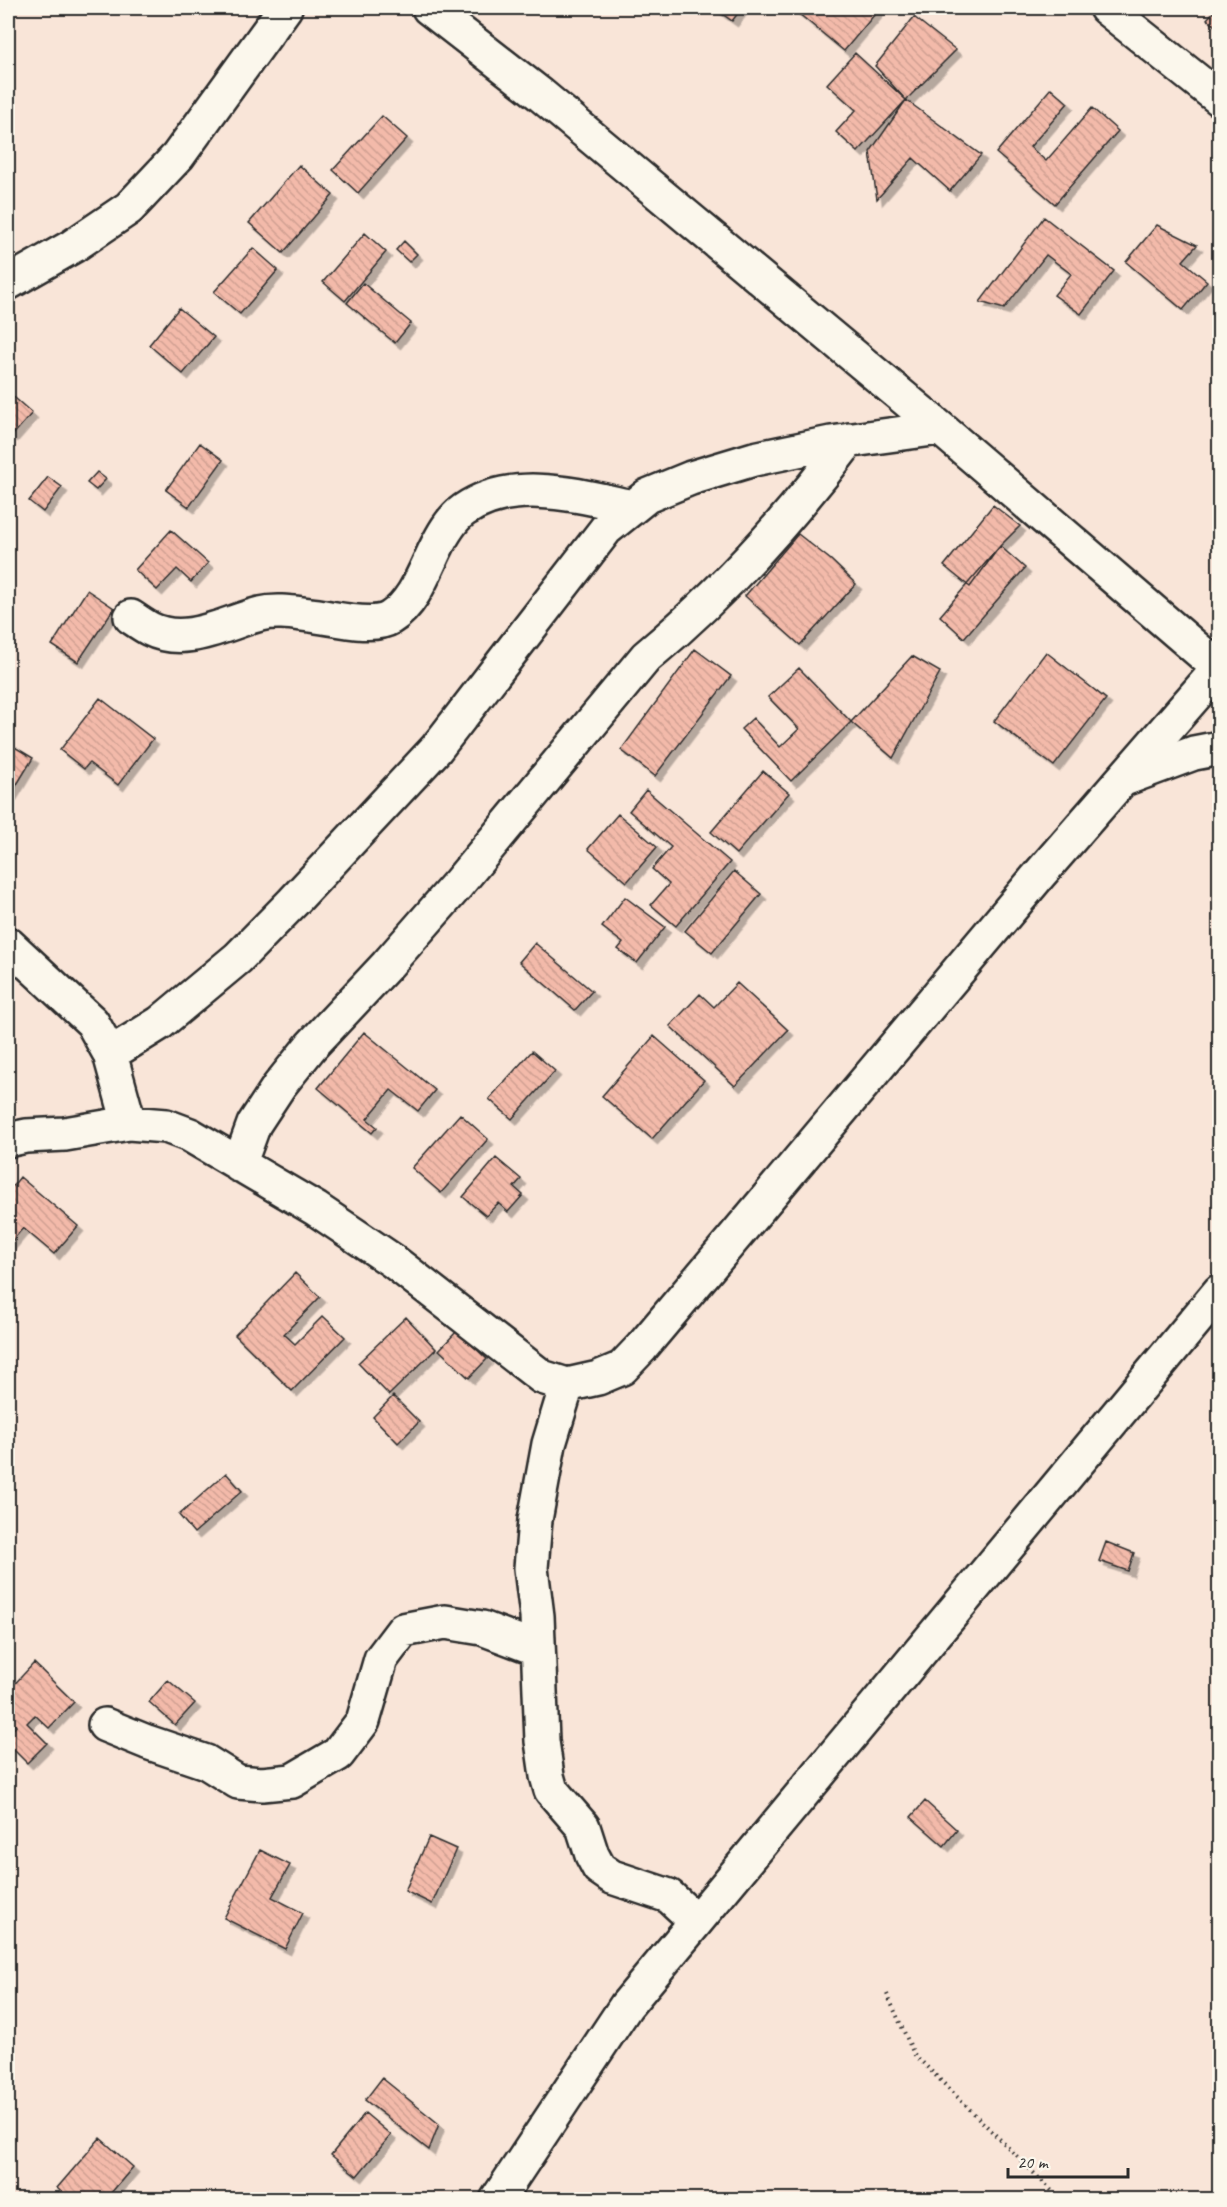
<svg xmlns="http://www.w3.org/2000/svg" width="1227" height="2207" viewBox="0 0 1227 2207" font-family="Caveat,sans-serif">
<defs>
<pattern id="building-back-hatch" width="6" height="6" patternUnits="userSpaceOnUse" patternTransform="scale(1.5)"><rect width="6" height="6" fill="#f3baaa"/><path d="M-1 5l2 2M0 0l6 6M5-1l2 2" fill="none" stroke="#d0a092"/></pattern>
<filter id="shadow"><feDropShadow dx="5.5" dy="5.5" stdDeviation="0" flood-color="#0004"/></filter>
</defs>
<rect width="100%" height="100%" fill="#f9e5d8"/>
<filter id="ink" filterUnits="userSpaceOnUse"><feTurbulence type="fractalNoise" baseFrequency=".0167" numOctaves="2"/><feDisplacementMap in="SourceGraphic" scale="12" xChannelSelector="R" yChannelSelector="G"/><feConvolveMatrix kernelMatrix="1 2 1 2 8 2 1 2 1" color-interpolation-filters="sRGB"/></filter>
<g filter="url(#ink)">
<path fill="url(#building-back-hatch)" stroke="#2b2b2b" stroke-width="1.5" filter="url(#shadow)" d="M714,8H742L732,21Z
M792,8H880L844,51Z
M1217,8H1220V30L1207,19Z
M914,17L956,50L906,100L875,66Z
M855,53L906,100L858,152L836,132L856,110L827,84Z
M1051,88L1068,103L1030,147L1046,161L1092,108L1118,131L1055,204L996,153Z
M906,100L981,155L950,191L913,158L877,199L870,152Z
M382,116L407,138L358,193L333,170Z
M299,165L333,195L283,253L249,223Z
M1044,217L1114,271L1081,314L1054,295L1071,274L1046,255L1004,309L980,302Z
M1157,225L1197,245L1183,261L1207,281L1183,310L1126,262Z
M365,233L386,252L345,301L323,282Z
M404,241L417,254L409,262L396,250Z
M253,248L278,270L240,314L214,292Z
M363,283L411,323L395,343L347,303Z
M179,308L214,337L183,374L149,345Z
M8,392L32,413L12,436L8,432Z
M200,443L223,460L189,507L166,490Z
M97,472L106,479L96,490L87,483Z
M48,477L62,487L43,512L29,501Z
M993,505L1020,526L1000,546L970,587L944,566Z
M171,530L208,563L191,582L177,569L157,590L135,570Z
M798,534L831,560L856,584L800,645L745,596Z
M1000,546L1025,568L964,638L940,616Z
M87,590L114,608L78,662L52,645Z
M695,649L731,676L655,776L621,750Z
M1046,652L1106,699L1054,766L994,721Z
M912,656L940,672L893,758L851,722Z
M799,668L851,722L791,781L741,729L753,718L780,747L799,729L768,697Z
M100,698L153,739L118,785L89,763L84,769L60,750Z
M8,743L33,758L10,796L8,794Z
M763,771L789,793L736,854L711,832Z
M646,790L730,862L676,926L651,905L669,884L652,869L671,847L629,811Z
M618,814L657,847L627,882L588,849Z
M734,871L761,894L712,953L685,931Z
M625,897L665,927L637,963L618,949L623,943L602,927Z
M535,943L592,991L575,1010L519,962Z
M737,983L788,1030L735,1086L670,1026L700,994L714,1007Z
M364,1032L435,1090L418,1111L391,1090L367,1119L377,1127L372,1133L318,1088Z
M654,1036L704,1080L652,1139L602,1096Z
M532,1051L555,1071L512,1119L489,1099Z
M460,1114L488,1139L441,1193L412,1168Z
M496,1158L521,1179L514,1187L523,1195L508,1212L498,1203L486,1216L463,1197Z
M20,1177L78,1226L54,1254L23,1228L8,1246V1192Z
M295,1273L320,1297L284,1334L295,1344L323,1316L345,1337L292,1391L235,1335Z
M406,1317L436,1349L389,1395L358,1363Z
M457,1331L487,1359L469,1378L439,1350Z
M393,1396L419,1422L398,1443L373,1417Z
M226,1473L242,1491L194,1533L179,1515Z
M1106,1542L1134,1553L1128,1571L1099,1561Z
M34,1663L74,1702L49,1728L35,1715L27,1723L47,1743L27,1763L8,1744V1735L16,1726L8,1719V1691Z
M168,1680L195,1703L175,1725L149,1702Z
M925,1801L957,1830L944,1846L911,1817Z
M429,1837L456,1849L432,1904L405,1891Z
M260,1850L290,1865L272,1897L303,1913L285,1949L224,1918Z
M382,2078L439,2124L429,2150L365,2100Z
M365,2113L391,2135L357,2176L331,2155Z
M100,2138L133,2167L105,2200H70L57,2188Z"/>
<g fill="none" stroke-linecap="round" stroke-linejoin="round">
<defs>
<path id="minor" d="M429,8L541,95L940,428L1219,668
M1106,8L1220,99
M8,283L73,246L129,208L178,156L285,8
M131,617C137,621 144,626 150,629C186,647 225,623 260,614C277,610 293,613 310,615C331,617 372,629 390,618C413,604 424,573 435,550C442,536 451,519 464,510C513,476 580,496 632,507
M1124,779L1194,753L1220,748
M8,944L92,1022L110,1054L129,1123
M110,1054L160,1023L238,958L293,902L436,749L606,529L647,496L691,478L754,459L831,443L940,428
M8,1140L26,1136L65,1134L129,1123L166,1126L190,1135L316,1209L393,1261L542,1377L567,1385L598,1378L622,1368L642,1347L1039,875L1220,667
M239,1165L254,1124L279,1086L311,1046L387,965L458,884L646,657C723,593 789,520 849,440
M567,1385L549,1444L535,1520L531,1568L537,1616L542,1741L547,1776L551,1790L583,1827L592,1855L599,1868L612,1877L669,1896L696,1921
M105,1725L147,1742L206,1762L238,1782L262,1784L292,1781L338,1754L363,1721L381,1659L403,1630L445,1622L482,1628L538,1649"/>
<path id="tertiary" d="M497,2200L626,2006L1220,1291"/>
</defs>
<use href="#minor" stroke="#2b2b2b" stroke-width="38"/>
<use href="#tertiary" stroke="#2b2b2b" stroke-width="38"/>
<path stroke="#2b2b2b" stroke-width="4" stroke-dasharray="1.5 4.5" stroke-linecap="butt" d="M887,1994L914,2054L1061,2200"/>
<use href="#minor" stroke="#fbf7ec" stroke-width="33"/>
<use href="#tertiary" stroke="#fbf7ec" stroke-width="33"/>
</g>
</g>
<rect width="1227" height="2207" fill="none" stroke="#fbf7ec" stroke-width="30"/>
<rect x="15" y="15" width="1197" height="2177" fill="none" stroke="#2b2b2b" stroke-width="2" filter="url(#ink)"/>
<path d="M1008 2168v9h120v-9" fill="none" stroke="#2b2b2b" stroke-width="3"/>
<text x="1017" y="2168" font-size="18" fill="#2b2b2b" stroke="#fbf7ec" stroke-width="4.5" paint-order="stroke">20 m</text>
</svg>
